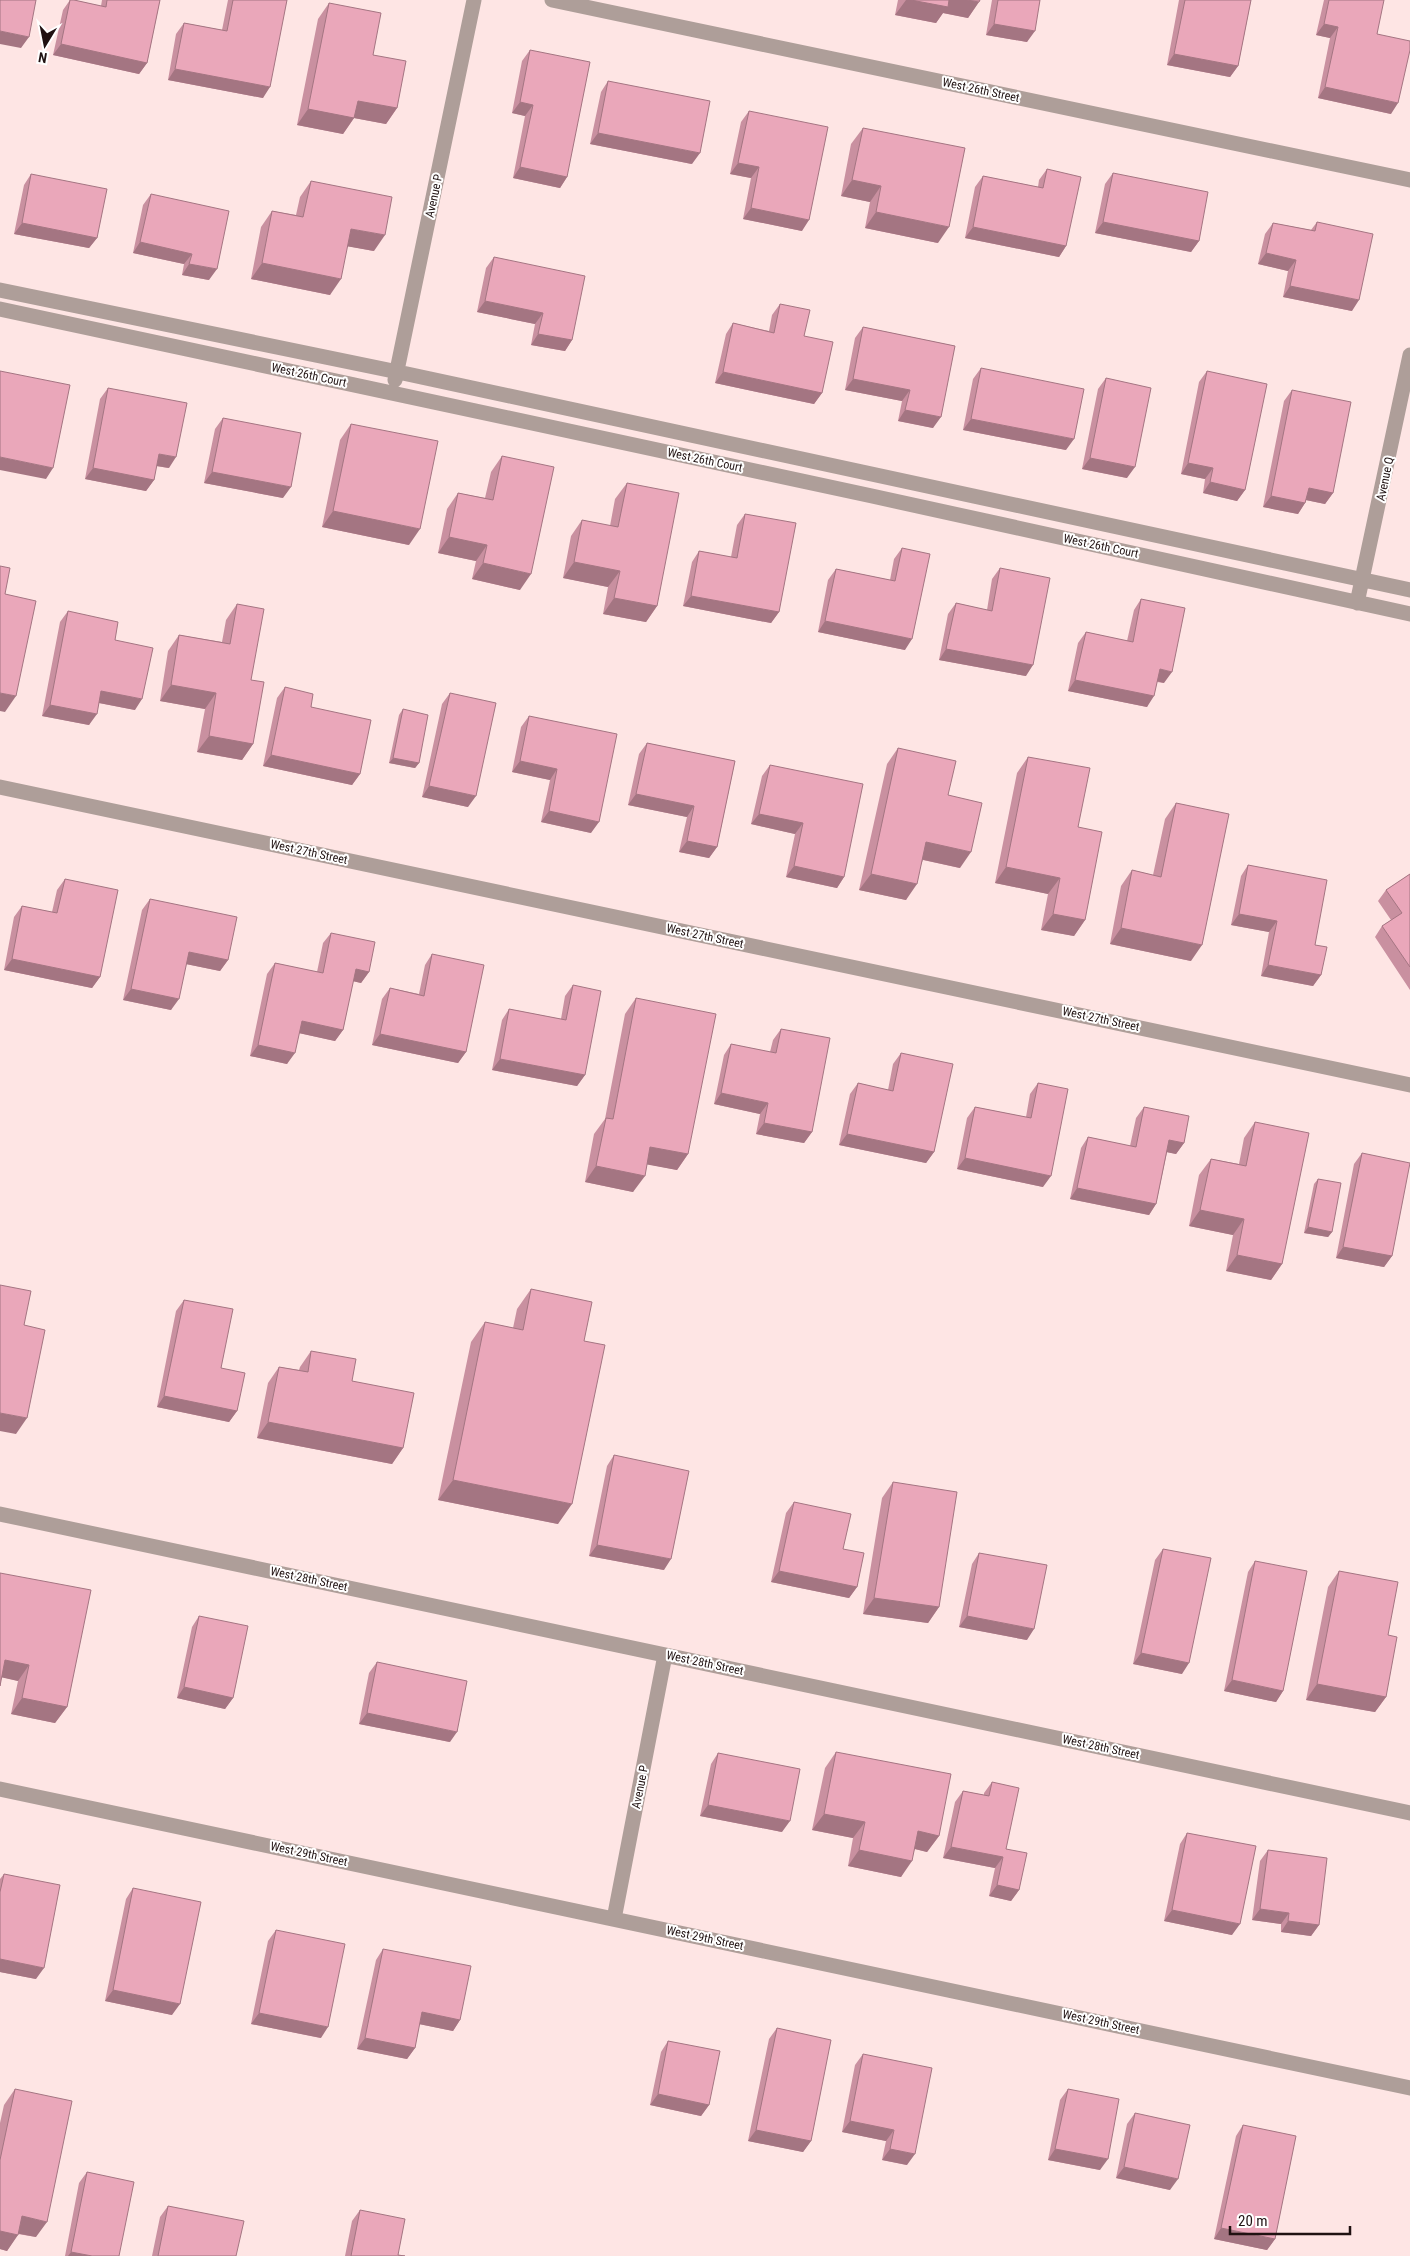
<svg xmlns="http://www.w3.org/2000/svg" width="1410" height="2256" viewBox="0 0 1410 2256" font-family="'Roboto Condensed',sans-serif">
<rect width="100%" height="100%" fill="#fee5e4"/>
<g fill="none" stroke-linecap="round" stroke-linejoin="round">
<path stroke="#ae9e99" stroke-width="15" d="M552,0L1410,180
M0,290L398,372L1410,590
M0,309L872,496L1410,614
M395,380L474,0
M1357,603L1410,355
M0,787L1410,1085
M0,1514L1410,1813
M0,1789L1410,2088
M614,1919L665,1655"/>
</g>
<path fill="#c990a0" d="M70,0H74L101,6L102,0H160L147,63L139,74L53,55L63,10Z
M228,0H287L263,98L168,80L176,34L184,23L222,30Z
M898,0H980L968,18L943,13L936,23L895,15Z
M992,0H1040L1027,42L986,35Z
M1179,0H1251L1238,66L1230,77L1167,65Z
M1324,0H1382L1377,34L1391,114L1318,98L1330,38L1316,35Z
M329,3L373,55L397,108L386,124L354,118L343,134L297,125L318,19Z
M530,50L567,177L560,188L513,178L525,116L512,113L522,61Z
M608,81L692,164L590,144L601,92Z
M749,111L802,231L743,219L751,178L730,174L741,122Z
M863,128L938,243L865,228L870,202L841,196L851,144Z
M1047,169L1066,246L1059,257L965,238L975,187L983,176L1038,187L1039,180Z
M1113,173L1199,241L1191,252L1095,233L1105,184Z
M31,174L97,238L89,248L14,234L24,185Z
M311,181L374,251L347,246L330,295L251,279L261,227L272,211L296,215L300,197Z
M151,194L209,280L182,275L184,264L133,253L143,205Z
M1317,222L1352,311L1283,297L1288,271L1258,264L1265,234L1273,223L1311,230Z
M494,257L572,340L565,351L531,345L535,324L477,312L486,268Z
M780,304L822,393L814,404L715,383L726,334L733,323L769,331L772,315Z
M863,327L955,346L933,428L898,421L902,401L845,390L855,338Z
M981,368L1066,450L963,430L973,379Z
M1207,371L1245,490L1237,501L1203,493L1205,479L1181,474L1199,382Z
M1106,378L1127,478L1082,469L1098,389Z
M108,388L169,468L156,466L154,480L146,491L85,479L100,399Z
M1292,390L1333,493L1325,504L1306,500L1305,503L1298,514L1263,507L1284,401Z
M223,418L283,498L204,483L215,429Z
M351,424L409,545L322,527L340,440Z
M502,456L520,590L472,579L476,561L438,553L447,509L458,493L485,498L491,472Z
M627,483L657,606L646,622L603,614L608,587L563,578L571,536L582,520L610,526L615,499Z
M745,514L779,612L771,623L683,606L692,562L699,551L731,557L737,525Z
M902,548L905,650L818,632L828,580L836,569L890,580L894,559Z
M1000,568L1026,676L939,660L948,614L956,603L987,610L992,579Z
M1141,599L1164,683L1157,682L1147,707L1068,691L1078,643L1086,632L1127,641L1134,610Z
M237,604L251,680L253,744L242,760L197,752L205,709L160,701L168,651L179,635L222,642L226,620Z
M68,611L115,640L135,710L99,703L89,725L42,716L60,622Z
M285,687L311,707L360,774L352,785L263,766L277,698Z
M450,693L468,807L422,797L442,704Z
M403,709L419,763L415,768L389,763L399,715Z
M529,716L591,833L541,822L550,780L512,772L521,727Z
M647,743L735,761L717,847L709,858L679,852L687,817L628,805L639,754Z
M898,748L948,795L960,868L923,860L906,900L859,890L887,764Z
M1028,757L1078,827L1085,920L1074,936L1041,930L1048,894L995,883L1017,773Z
M770,765L844,877L837,888L786,877L795,834L751,824L762,776Z
M1176,803L1191,961L1110,944L1121,886L1132,870L1153,875L1165,819Z
M1248,865L1315,945L1321,975L1313,986L1261,976L1269,932L1231,925L1241,876Z
M1410,874V990L1375,937L1382,926L1391,920L1378,901L1386,890Z
M65,879L100,977L92,988L4,970L14,917L22,906L52,912L57,890Z
M150,899L228,960L220,971L186,964L171,1010L123,1000L142,910Z
M331,933L369,972L361,983L353,981L343,1030L335,1041L299,1033L287,1064L250,1056L267,974L275,963L317,972L323,943Z
M432,954L466,1052L458,1063L372,1045L382,999L390,988L419,994L425,965Z
M573,985L585,1075L577,1086L492,1070L502,1020L509,1009L561,1019L565,996Z
M636,998L688,1154L677,1170L647,1164L633,1192L585,1182L594,1134L605,1119L625,1014Z
M781,1029L812,1132L804,1143L756,1134L760,1114L714,1104L724,1055L731,1044L770,1052L773,1040Z
M901,1053L934,1152L926,1163L839,1145L850,1094L858,1083L888,1090L893,1064Z
M1038,1083L1043,1187L957,1169L967,1118L975,1107L1026,1117L1030,1094Z
M1144,1107L1184,1143L1176,1154L1167,1152L1156,1204L1149,1215L1070,1199L1081,1148L1088,1137L1130,1146L1136,1118Z
M1255,1122L1282,1264L1271,1280L1226,1271L1233,1235L1189,1226L1199,1175L1211,1159L1239,1164L1244,1138Z
M1362,1153L1392,1256L1384,1267L1336,1258L1354,1164Z
M1318,1179L1332,1232L1328,1237L1304,1233L1314,1184Z
M531,1289L584,1341L558,1524L438,1500L471,1342L485,1322L513,1328L517,1309Z
M184,1300L221,1368L237,1411L229,1422L157,1407L176,1311Z
M311,1351L352,1381L403,1448L392,1464L257,1438L268,1383L279,1367L299,1370L300,1367Z
M614,1455L664,1570L589,1556L607,1466Z
M893,1482L939,1607L928,1623L863,1614L882,1498Z
M794,1502L843,1549L857,1587L849,1598L771,1582L786,1513Z
M1163,1549L1182,1674L1133,1664L1155,1560Z
M979,1553L1027,1640L959,1627L972,1564Z
M1255,1561L1283,1691L1276,1702L1224,1691L1248,1572Z
M1339,1571L1388,1635L1386,1697L1375,1712L1306,1700L1328,1587Z
M0,1573L67,1707L55,1723L11,1714L18,1681L2,1677Z
M199,1616L233,1698L225,1709L177,1698L192,1627Z
M377,1662L450,1742L359,1724L369,1673Z
M836,1752L939,1836L927,1852L915,1849L901,1877L848,1866L853,1838L812,1830L825,1768Z
M718,1753L782,1832L700,1816L711,1764Z
M992,1782L1006,1849L1019,1890L1011,1901L989,1896L995,1868L943,1858L955,1802L963,1791L984,1795V1793Z
M1187,1833L1232,1935L1164,1921L1180,1844Z
M1268,1850L1319,1925L1311,1936L1281,1932V1924L1252,1920L1260,1861Z
M4,1874L36,1979L0,1972V1879Z
M133,1888L172,2015L105,2001L126,1899Z
M276,1930L321,2038L251,2024L268,1941Z
M383,1949L460,2020L453,2031L419,2024L415,2048L407,2059L357,2049L376,1960Z
M777,2028L811,2141L803,2152L748,2141L769,2039Z
M668,2041L709,2105L701,2116L650,2105L661,2052Z
M863,2054L907,2165L882,2160L886,2141L842,2132L855,2065Z
M15,2089L36,2237L18,2234L7,2251L0,2249V2123L4,2105Z
M1068,2089L1100,2170L1048,2160L1060,2100Z
M1135,2113L1170,2190L1116,2178L1127,2124Z
M1243,2125L1275,2239L1267,2250L1214,2239L1236,2136Z
M87,2172L119,2256H65L79,2183Z
M168,2206L236,2256H152L160,2217Z
M360,2210L398,2255L405,2256H345L352,2221Z"/>
<path fill="#a47582" d="M906,0H967L979,2L968,18L943,13L936,23L895,15Z
M994,24L1035,31L1027,42L986,35Z
M1324,24L1338,27L1330,38L1316,35Z
M0,31L29,37L21,48L0,44Z
M61,44L147,63L139,74L53,55Z
M1174,54L1238,66L1230,77L1167,65Z
M175,69L270,87L263,98L168,80Z
M1325,87L1398,103L1391,114L1318,98Z
M358,101L397,108L386,124L354,118L343,134L297,125L308,109Z
M520,102L533,105L525,116L512,113Z
M598,133L700,153L692,164L590,144Z
M738,163L759,167L751,178L730,174Z
M520,167L567,177L560,188L513,178Z
M852,180L881,186L870,202L841,196Z
M751,208L809,220L802,231L743,219Z
M876,212L949,227L938,243L865,228Z
M1103,222L1199,241L1191,252L1095,233Z
M22,223L97,238L89,248L14,234Z
M973,227L1066,246L1059,257L965,238Z
M351,229L385,235L374,251L340,245Z
M140,242L192,254L184,264L133,253Z
M1266,253L1296,260L1288,271L1258,264Z
M262,263L341,279L330,295L251,279Z
M189,264L217,269L209,280L182,275Z
M1290,286L1359,300L1352,311L1283,297Z
M485,301L543,313L535,324L477,312Z
M538,334L572,340L565,351L531,345Z
M723,372L822,393L814,404L715,383Z
M853,379L910,390L902,401L845,390Z
M905,410L941,417L933,428L898,421Z
M971,419L1074,439L1066,450L963,430Z
M159,454L176,457L169,468L151,465Z
M0,457L53,468L46,479L0,470Z
M1090,458L1135,467L1127,478L1082,469Z
M1188,463L1213,468L1205,479L1181,474Z
M93,468L154,480L146,491L85,479Z
M212,472L291,487L283,498L204,483Z
M1210,482L1245,490L1237,501L1203,493Z
M1309,488L1333,493L1325,504L1301,499Z
M1271,496L1305,503L1298,514L1263,507Z
M333,511L420,529L409,545L322,527Z
M449,537L487,545L476,561L438,553Z
M574,562L620,571L608,587L563,578Z
M483,563L531,574L520,590L472,579Z
M691,596L779,612L771,623L683,606Z
M614,598L657,606L646,622L603,614Z
M825,621L912,639L905,650L818,632Z
M946,649L1033,665L1026,676L939,660Z
M1160,669L1172,672L1164,683L1152,680Z
M1075,680L1154,696L1147,707L1068,691Z
M171,685L216,693L205,709L160,701Z
M101,691L142,699L135,710L94,702Z
M0,693L16,696L5,712L0,711Z
M50,705L97,714L89,725L42,716Z
M209,736L253,744L242,760L197,752Z
M271,755L360,774L352,785L263,766Z
M393,758L419,763L415,768L389,763Z
M520,761L557,769L550,780L512,772Z
M429,786L476,796L468,807L422,797Z
M636,794L694,806L687,817L628,805Z
M549,811L599,822L591,833L541,822Z
M759,814L803,823L795,834L751,824Z
M687,841L717,847L709,858L679,852Z
M926,842L971,852L960,868L915,858Z
M794,866L844,877L837,888L786,877Z
M1006,867L1060,878L1048,894L995,883Z
M871,874L917,884L906,900L859,890Z
M1053,914L1085,920L1074,936L1041,930Z
M1239,914L1277,921L1269,932L1231,925Z
M1121,928L1202,945L1191,961L1110,944Z
M189,952L228,960L220,971L181,963Z
M12,959L100,977L92,988L4,970Z
M1268,965L1321,975L1313,986L1261,976Z
M356,969L369,972L361,983L348,980Z
M131,989L179,999L171,1010L123,1000Z
M302,1021L343,1030L335,1041L294,1032Z
M380,1034L466,1052L458,1063L372,1045Z
M258,1045L295,1053L287,1064L250,1056Z
M500,1059L585,1075L577,1086L492,1070Z
M721,1093L768,1103L760,1114L714,1104Z
M764,1123L812,1132L804,1143L756,1134Z
M847,1134L934,1152L926,1163L839,1145Z
M1169,1140L1184,1143L1176,1154L1161,1151Z
M650,1147L688,1154L677,1170L639,1163Z
M965,1158L1051,1176L1043,1187L957,1169Z
M596,1166L645,1176L633,1192L585,1182Z
M1077,1188L1156,1204L1149,1215L1070,1199Z
M1200,1210L1244,1219L1233,1235L1189,1226Z
M1308,1227L1332,1232L1328,1237L1304,1233Z
M1343,1247L1392,1256L1384,1267L1336,1258Z
M1237,1255L1282,1264L1271,1280L1226,1271Z
M164,1396L237,1411L229,1422L157,1407Z
M0,1413L27,1418L16,1434L0,1431Z
M268,1422L403,1448L392,1464L257,1438Z
M453,1480L572,1504L558,1524L438,1500Z
M597,1545L671,1559L664,1570L589,1556Z
M779,1571L857,1587L849,1598L771,1582Z
M874,1598L939,1607L928,1623L863,1614Z
M967,1616L1034,1629L1027,1640L959,1627Z
M1141,1653L1189,1663L1182,1674L1133,1664Z
M5,1660L29,1665L18,1681L0,1677Z
M1232,1680L1283,1691L1276,1702L1224,1691Z
M1317,1684L1386,1697L1375,1712L1306,1700Z
M184,1687L233,1698L225,1709L177,1698Z
M22,1698L67,1707L55,1723L11,1714Z
M367,1713L457,1732L450,1742L359,1724Z
M708,1805L790,1821L782,1832L700,1816Z
M824,1814L865,1822L853,1838L812,1830Z
M918,1831L939,1836L927,1852L907,1847Z
M951,1847L1003,1857L995,1868L943,1858Z
M859,1850L912,1861L901,1877L848,1866Z
M997,1885L1019,1890L1011,1901L989,1896Z
M1260,1909L1289,1913L1281,1924L1252,1920Z
M1172,1910L1240,1924L1232,1935L1164,1921Z
M1288,1921L1319,1925L1311,1936L1281,1932Z
M0,1959L44,1968L36,1979L0,1972Z
M113,1990L180,2004L172,2015L105,2001Z
M422,2012L460,2020L453,2031L414,2023Z
M259,2013L328,2027L321,2038L251,2024Z
M365,2038L415,2048L407,2059L357,2049Z
M658,2094L709,2105L701,2116L650,2105Z
M850,2121L894,2130L886,2141L842,2132Z
M756,2130L811,2141L803,2152L748,2141Z
M890,2149L915,2154L907,2165L882,2160Z
M1055,2149L1108,2159L1100,2170L1048,2160Z
M1124,2167L1178,2179L1170,2190L1116,2178Z
M22,2216L47,2222L36,2237L10,2232Z
M1221,2228L1275,2239L1267,2250L1214,2239Z
M0,2231L18,2235L7,2251L0,2249Z
M71,2252L92,2256H68Z"/>
<path fill="#eaa7ba" stroke="#a47582" d="M0,0H36L29,37L0,31Z
M70,0H74L106,7L107,0H160L147,63L61,44Z
M233,0H287L270,87L175,69L184,23L227,31Z
M911,0H949L948,7Z
M967,0H980L979,2Z
M998,0H1040L1035,31L994,24Z
M1185,0H1251L1238,66L1174,54Z
M1329,0H1384L1377,34L1410,41V50L1398,103L1325,87L1338,27L1324,24Z
M329,3L381,13L373,55L406,61L397,108L358,101L354,118L308,109Z
M530,50L590,62L567,177L520,167L533,105L520,102Z
M608,81L710,101L700,153L598,133Z
M749,111L828,127L809,220L751,208L759,167L738,163Z
M863,128L965,148L949,227L876,212L881,186L852,180Z
M1047,169L1081,177L1066,246L973,227L983,176L1043,188Z
M1113,173L1208,192L1199,241L1103,222Z
M31,174L107,189L97,238L22,223Z
M311,181L392,197L385,235L351,229L341,279L262,263L272,211L303,217Z
M151,194L229,211L217,269L189,264L192,254L140,242Z
M1317,222L1373,234L1359,300L1290,286L1296,260L1266,253L1273,223L1315,231Z
M494,257L585,276L572,340L538,334L543,313L485,301Z
M780,304L810,310L804,336L833,342L822,393L723,372L733,323L774,333Z
M863,327L955,346L941,417L905,410L910,390L853,379Z
M981,368L1084,389L1074,439L971,419Z
M0,371L70,385L53,468L0,457Z
M1207,371L1267,384L1245,490L1210,482L1213,468L1188,463Z
M1106,378L1151,388L1135,467L1090,458Z
M108,388L187,403L176,457L159,454L154,480L93,468Z
M1292,390L1351,402L1333,493L1309,488L1305,503L1271,496Z
M223,418L301,433L291,487L212,472Z
M351,424L438,441L420,529L333,511Z
M502,456L554,467L531,574L483,563L487,545L449,537L458,493L493,500Z
M627,483L679,493L657,606L614,598L620,571L574,562L582,520L618,527Z
M745,514L796,523L779,612L691,596L699,551L737,558Z
M902,548L930,554L912,639L825,621L836,569L895,581Z
M0,566L10,568L5,594L36,601L16,696L0,693Z
M1000,568L1050,578L1033,665L946,649L956,603L992,611Z
M1141,599L1185,608L1172,672L1160,669L1154,696L1075,680L1086,632L1133,642Z
M237,604L264,609L251,680L264,682L253,744L209,736L216,693L171,685L179,635L230,644Z
M68,611L118,622L115,640L153,648L142,699L101,691L97,714L50,705Z
M285,687L313,694L311,707L371,720L360,774L271,755Z
M450,693L496,703L476,796L429,786Z
M403,709L428,715L419,763L393,758Z
M529,716L617,734L599,822L549,811L557,769L520,761Z
M647,743L735,761L717,847L687,841L694,806L636,794Z
M898,748L956,761L948,795L982,803L971,852L926,842L917,884L871,874Z
M1028,757L1090,768L1078,827L1102,832L1085,920L1053,914L1060,878L1006,867Z
M770,765L863,784L844,877L794,866L803,823L759,814Z
M1176,803L1229,814L1202,945L1121,928L1132,870L1161,877Z
M1248,865L1327,880L1315,945L1327,947L1321,975L1268,965L1277,921L1239,914Z
M1410,874V967L1382,926L1402,913L1386,890Z
M65,879L118,890L100,977L12,959L22,906L57,913Z
M150,899L237,917L228,960L189,952L179,999L131,989Z
M331,933L375,942L369,972L356,969L343,1030L302,1021L295,1053L258,1045L275,963L323,973Z
M432,954L484,965L466,1052L380,1034L390,988L424,996Z
M573,985L601,991L585,1075L500,1059L509,1009L566,1020Z
M636,998L716,1014L688,1154L650,1147L645,1176L596,1166L606,1118L613,1119Z
M781,1029L830,1038L812,1132L764,1123L768,1103L721,1093L731,1044L776,1053Z
M901,1053L953,1064L934,1152L847,1134L858,1083L893,1091Z
M1038,1083L1068,1089L1051,1176L965,1158L975,1107L1031,1118Z
M1144,1107L1189,1116L1184,1143L1169,1140L1156,1204L1077,1188L1088,1137L1136,1147Z
M1255,1122L1309,1133L1282,1264L1237,1255L1244,1219L1200,1210L1211,1159L1246,1166Z
M1362,1153L1410,1163L1392,1256L1343,1247Z
M1318,1179L1341,1183L1332,1232L1308,1227Z
M0,1285L31,1291L24,1325L45,1330L27,1418L0,1413Z
M531,1289L592,1302L584,1341L605,1345L572,1504L453,1480L485,1322L523,1330Z
M184,1300L233,1309L221,1368L245,1373L237,1411L164,1396Z
M311,1351L356,1359L352,1381L414,1393L403,1448L268,1422L279,1367L308,1372Z
M614,1455L689,1471L671,1559L597,1545Z
M893,1482L957,1492L939,1607L874,1598Z
M794,1502L851,1514L843,1549L864,1553L857,1587L779,1571Z
M1163,1549L1211,1558L1189,1663L1141,1653Z
M979,1553L1047,1565L1034,1629L967,1616Z
M1255,1561L1307,1571L1283,1691L1232,1680Z
M1339,1571L1398,1582L1388,1635L1397,1637L1386,1697L1317,1684Z
M0,1573L91,1590L67,1707L22,1698L29,1665L5,1660L0,1686Z
M199,1616L248,1626L233,1698L184,1687Z
M377,1662L467,1681L457,1732L367,1713Z
M836,1752L951,1774L939,1836L918,1831L912,1861L859,1850L865,1822L824,1814Z
M718,1753L800,1769L790,1821L708,1805Z
M992,1782L1019,1788L1006,1849L1027,1853L1019,1890L997,1885L1003,1857L951,1847L963,1791L989,1796Z
M1187,1833L1256,1846L1240,1924L1172,1910Z
M1268,1850L1327,1858L1319,1925L1288,1921L1289,1913L1260,1909Z
M4,1874L60,1885L44,1968L0,1959V1892Z
M133,1888L201,1902L180,2004L113,1990Z
M276,1930L345,1944L328,2027L259,2013Z
M383,1949L471,1966L460,2020L422,2012L415,2048L365,2038Z
M777,2028L831,2040L811,2141L756,2130Z
M668,2041L720,2051L709,2105L658,2094Z
M863,2054L932,2068L915,2154L890,2149L894,2130L850,2121Z
M15,2089L72,2101L47,2222L22,2216L18,2235L0,2231V2160Z
M1068,2089L1119,2099L1108,2159L1055,2149Z
M1135,2113L1190,2125L1178,2179L1124,2167Z
M1243,2125L1296,2136L1275,2239L1221,2228Z
M87,2172L134,2182L119,2256H92L71,2252Z
M168,2206L244,2221L236,2256H158Z
M360,2210L405,2219L398,2255L405,2256H351Z"/>
<g text-anchor="middle" dominant-baseline="central" stroke-width="4" stroke-linejoin="round" paint-order="stroke">
<g font-size="12" fill="#201212" stroke="#fff">
<text transform="translate(981 90) rotate(12)">West 26th Street</text>
<text transform="translate(434 196) rotate(-78)">Avenue P</text>
<text transform="translate(309 375) rotate(12)">West 26th Court</text>
<text transform="translate(705 460) rotate(12)">West 26th Court</text>
<text transform="translate(1385 479) rotate(-78)">Avenue Q</text>
<text transform="translate(1101 546) rotate(12)">West 26th Court</text>
<text transform="translate(309 852) rotate(12)">West 27th Street</text>
<text transform="translate(705 936) rotate(12)">West 27th Street</text>
<text transform="translate(1101 1019) rotate(12)">West 27th Street</text>
<text transform="translate(309 1579) rotate(12)">West 28th Street</text>
<text transform="translate(705 1663) rotate(12)">West 28th Street</text>
<text transform="translate(1101 1747) rotate(12)">West 28th Street</text>
<text transform="translate(640 1787) rotate(-79)">Avenue P</text>
<text transform="translate(309 1854) rotate(12)">West 29th Street</text>
<text transform="translate(705 1938) rotate(12)">West 29th Street</text>
<text transform="translate(1101 2022) rotate(12)">West 29th Street</text>
</g>
</g>
<g transform="translate(45 45) rotate(190)" stroke="#ffffff" stroke-width="4" paint-order="stroke">
<path d="M0-4L9 19L0 12L-9 19Z" fill="#201212"/>
<text y="-8" font-size="14" font-weight="bold" text-anchor="middle" fill="#201212">N</text>
</g>
<path d="M1230 2226v8h120v-8" fill="none" stroke="#201212" stroke-width="2.5"/>
<text x="1238" y="2226" font-size="15" fill="#201212" stroke="#ffffff" stroke-width="4" paint-order="stroke">20 m</text>
</svg>
